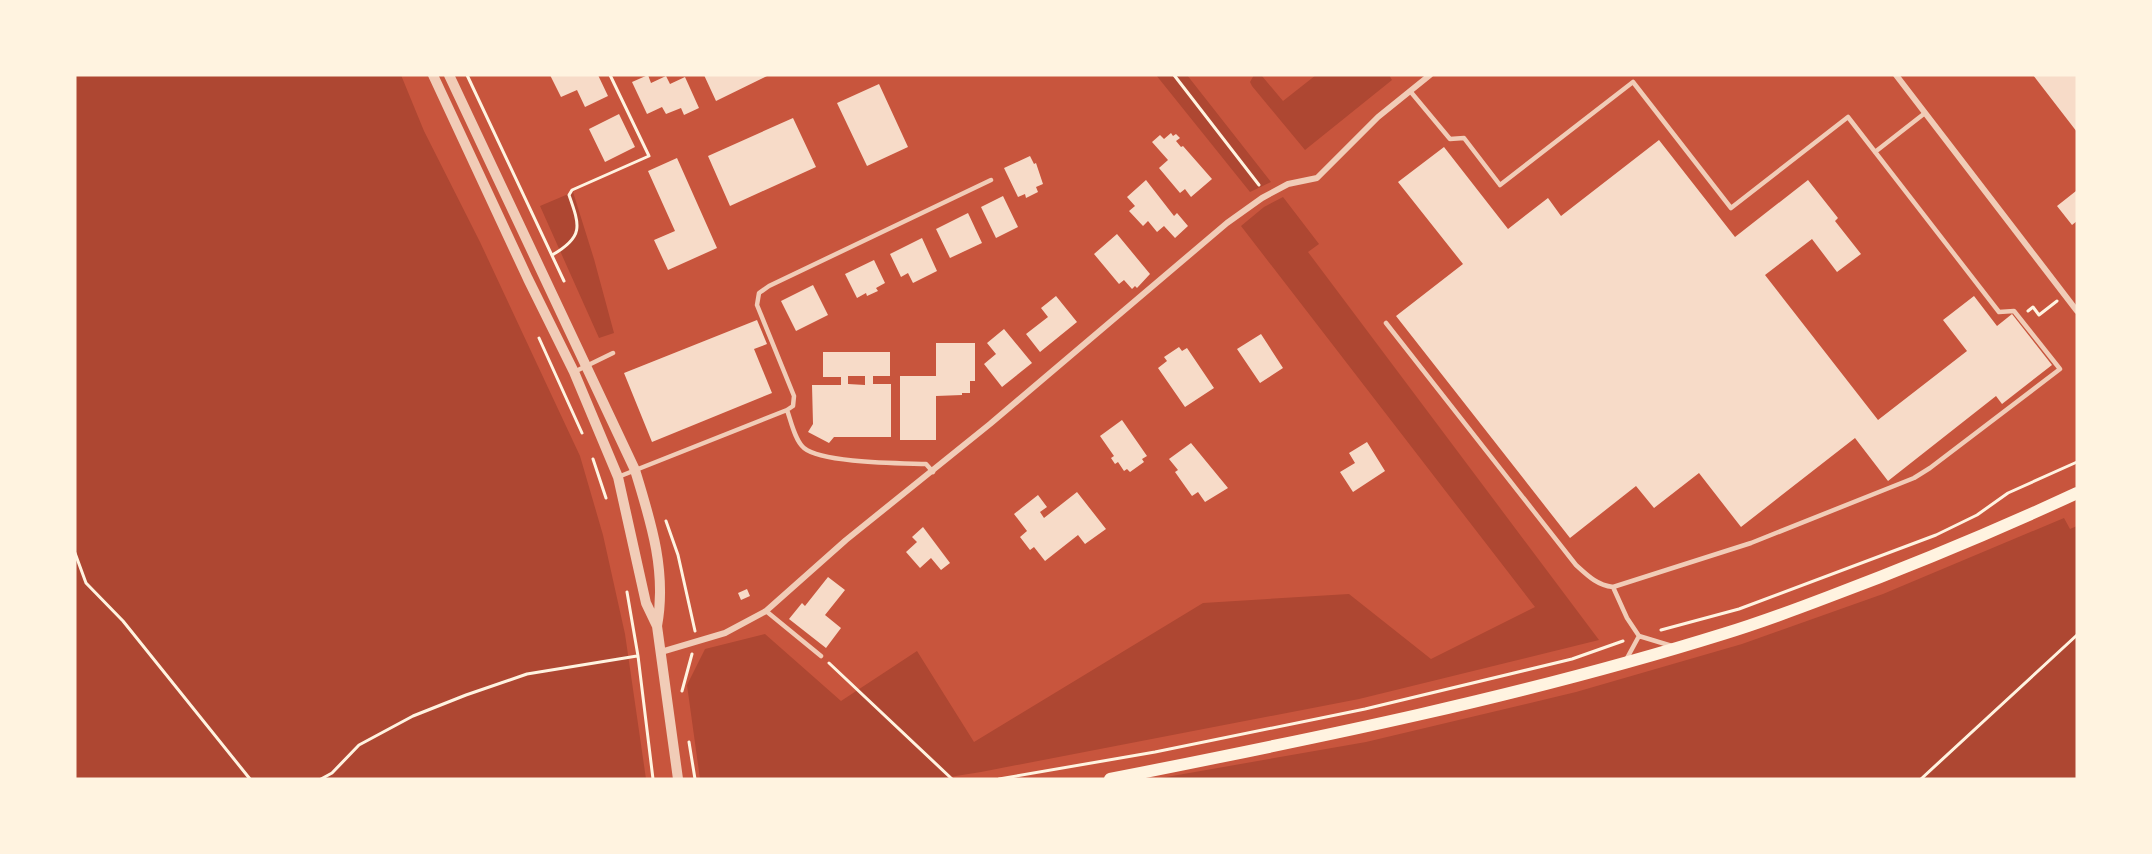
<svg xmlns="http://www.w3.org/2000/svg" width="2152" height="854" viewBox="0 0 2152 854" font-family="'Archivo Narrow',sans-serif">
<rect width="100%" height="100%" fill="#c8553d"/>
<path fill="#ae4732" d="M75,75H401L424,131L480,242L580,456L603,535L625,634L646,779H75Z
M1156,75H1187L1271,182L1250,192Z
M1254,75L1262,76L1283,101L1316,75H1389L1392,80L1305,150L1252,86L1250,82Z
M573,192L594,259L614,333L599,338L540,206Z
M1283,197L1319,244L1308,252L1599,640L1359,699L981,772L937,779H700L687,685L705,649L765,634L841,701L917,651L974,742L1203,603L1349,594L1431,659L1535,607L1241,226L1264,207Z
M2064,518L2070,529L2077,526V779H1155L1366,742L1576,692L1742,644L1883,594Z"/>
<path fill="#f7dbc8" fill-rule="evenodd" d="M550,75H598L608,96L585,107L577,90L561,97Z
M648,75L651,83L666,76L670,84L685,77L699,108L684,115L681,108L666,114L662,107L647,114L632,82Z
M704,75H769L716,101Z
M2033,75H2077V132Z
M879,84L908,147L867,166L837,103Z
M619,114L635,147L605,162L589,129Z
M793,118L816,167L730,206L708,156Z
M1171,133L1173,136L1176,134L1180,138L1176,141L1181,147L1183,146L1212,179L1191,197L1185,189L1180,193L1159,168L1168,160L1152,142L1160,135L1164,139Z
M1659,140L1735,237L1808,180L1838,218L1835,221L1861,254L1837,272L1812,239L1765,275L1878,420L1967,351L1943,320L1974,296L1997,326L2012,314L2052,365L2002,404L1996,396L1888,481L1855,438L1741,527L1699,473L1654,508L1636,486L1570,538L1396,316L1463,264L1398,182L1444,147L1508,229L1548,198L1561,216Z
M1030,156L1034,164L1036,163L1043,184L1036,187L1038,192L1026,198L1025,194L1018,197L1004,168Z
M677,158L717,248L668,270L654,240L675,231L648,171Z
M1146,180L1174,216L1177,213L1188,226L1175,238L1164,226L1157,232L1148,221L1143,226L1129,211L1135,206L1127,197Z
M2076,191L2077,221L2072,225L2057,206Z
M1003,196L1018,227L996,238L981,207Z
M968,213L982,243L950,258L936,229Z
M1117,234L1150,274L1137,288L1135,286L1132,289L1124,280L1119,284L1094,254Z
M922,238L937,271L913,283L908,273L901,277L890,254Z
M874,260L885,283L876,288L878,291L867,296L866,293L857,298L845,274Z
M813,285L828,315L796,331L781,301Z
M1056,296L1077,322L1040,352L1026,334L1048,317L1041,308Z
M757,320L767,344L754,349L772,393L652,442L624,373Z
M1004,329L1032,363L1002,387L984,364L996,354L987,343Z
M1261,334L1283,368L1260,383L1237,349Z
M936,343H975V381H970V393H962V395L936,396V440H900V376H936Z
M1179,347L1182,351L1187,348L1214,388L1185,407L1158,368L1167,361L1164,357Z
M823,352H890V376H873V384H891V437H834L829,443L808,432L813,424L812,385H841V377H823ZM848,376H865V385L848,384Z
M1122,420L1147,456L1142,459L1144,462L1130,472L1127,469L1124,471L1118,462L1115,464L1111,458L1114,456L1100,436Z
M1367,442L1385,471L1353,492L1340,472L1355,463L1349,453Z
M1191,443L1228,488L1205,502L1198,492L1192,496L1175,472L1178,470L1169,459Z
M1077,492L1106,529L1085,544L1078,535L1045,561L1034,547L1030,550L1020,537L1027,531L1014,514L1038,495L1047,507L1040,512L1044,518Z
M923,527L950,563L941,570L931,558L920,568L906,552L917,542L912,537Z
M828,577L845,590L825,615L841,628L826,648L789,619L802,603L805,606Z
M747,589L750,596L741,600L738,593Z"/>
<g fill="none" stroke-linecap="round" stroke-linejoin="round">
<path stroke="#fff3e0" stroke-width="3" d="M467,75L564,281
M1174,75L1259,185
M552,255C584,237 580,226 569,195L572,190L649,156L610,75
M2028,311L2033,307L2039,315L2057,301
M539,338L582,433
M593,459L606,498
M666,521L678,555L695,631
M75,553L86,583L123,621L250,779
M627,592L638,656L653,779
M1661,630L1739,609L1936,535L1977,515L2008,493L2077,462
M829,663L952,779
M682,691L692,654
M689,742L695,779
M321,779L332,773L359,745L413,716L466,695L527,674L637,656
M999,779L1155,752L1365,709L1572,659L1623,641
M1921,779L2077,635"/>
<path stroke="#f1ccb7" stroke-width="4.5" d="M1875,152L1925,113
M1386,323L1576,565C1588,576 1597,585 1613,587L1751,543L1914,478L1930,468L2060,369L2014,311L1999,312L1848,117L1731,208L1633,82L1500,185L1464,138L1450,139L1410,91
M574,372L613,353
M787,410C791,421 795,441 804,448C822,463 900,463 926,464L933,472
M618,477L787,410L793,406L794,396L757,305L759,293L769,286L991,180
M1613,587L1627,618L1639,636L1672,646
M766,611L821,656
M1626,660L1639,636"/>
<path stroke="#f1ccb7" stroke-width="6" d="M1896,75L2077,311
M661,652L725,633L766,611L846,540L990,424L1227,223L1262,198L1288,184L1317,178L1378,117L1430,75"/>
<path stroke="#f1ccb7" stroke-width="10" d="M433,75L528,279L574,372L618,477L646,603L657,626L678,779
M449,75L635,470C651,522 667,572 657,626"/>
<path stroke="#fff3e0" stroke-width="12" d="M1110,779C1317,738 1521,697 1723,634C1759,623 1794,610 1828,597C1913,565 1995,531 2077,493"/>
</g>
<rect width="2152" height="854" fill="none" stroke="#fff3e0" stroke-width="153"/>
</svg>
